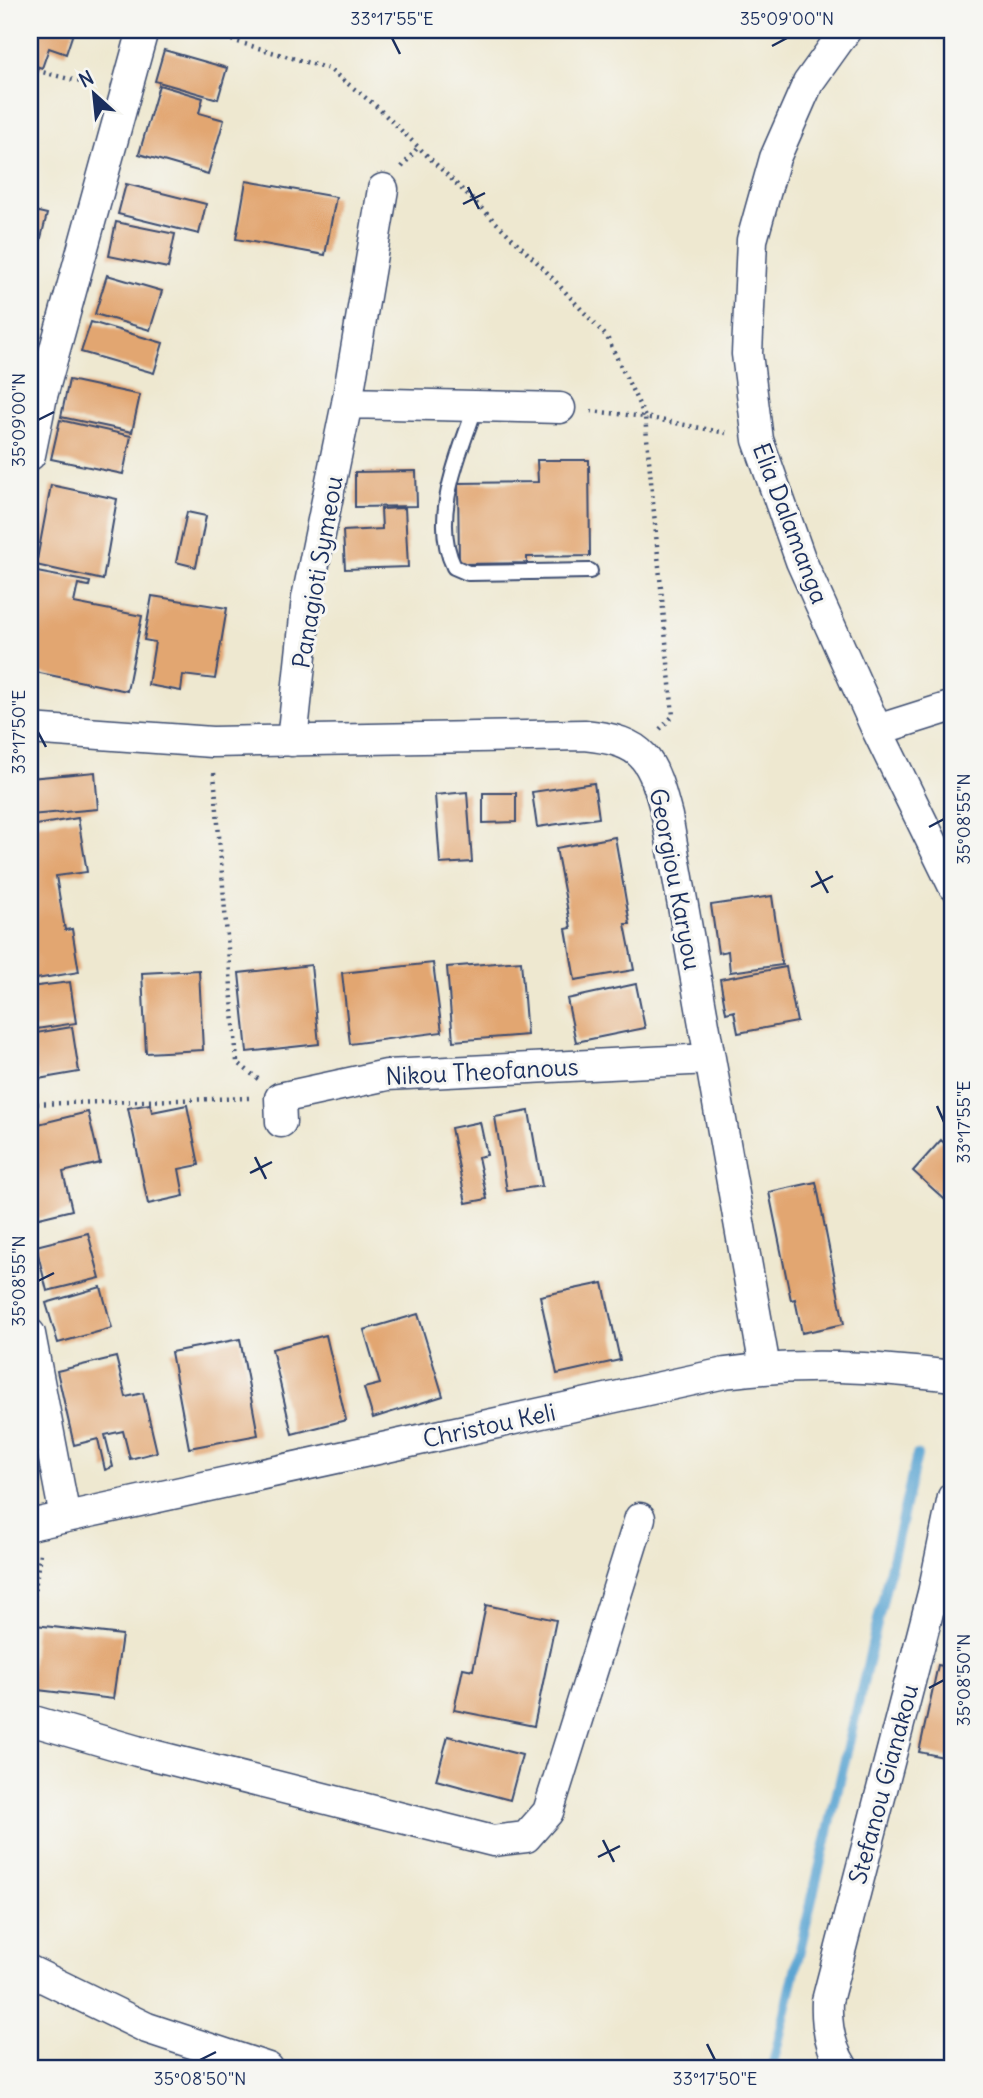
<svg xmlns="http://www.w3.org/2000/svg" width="983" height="2098" viewBox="0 0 983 2098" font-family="Delius,sans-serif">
<rect width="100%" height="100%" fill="#f6f6f2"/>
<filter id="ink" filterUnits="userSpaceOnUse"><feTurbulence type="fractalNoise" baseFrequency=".0143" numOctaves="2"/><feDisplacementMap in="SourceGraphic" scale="14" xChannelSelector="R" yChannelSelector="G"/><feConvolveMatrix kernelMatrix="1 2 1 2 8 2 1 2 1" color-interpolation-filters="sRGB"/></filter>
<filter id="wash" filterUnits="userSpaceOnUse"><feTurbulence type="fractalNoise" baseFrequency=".00686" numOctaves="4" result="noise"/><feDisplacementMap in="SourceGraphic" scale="28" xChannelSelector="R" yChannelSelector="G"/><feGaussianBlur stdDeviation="1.57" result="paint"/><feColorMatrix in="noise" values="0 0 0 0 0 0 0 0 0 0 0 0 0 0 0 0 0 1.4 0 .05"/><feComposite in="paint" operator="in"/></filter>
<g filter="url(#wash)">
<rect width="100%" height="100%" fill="#eee8d0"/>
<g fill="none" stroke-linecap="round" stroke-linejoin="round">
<path stroke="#5aa4d2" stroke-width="10" d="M772,2068L917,1455"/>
</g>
<g id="blocks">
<path fill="#e2a671" d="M30,30H74L66,54L49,48L42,68L30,64Z
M164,50L227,68L218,99L155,81Z
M159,85L203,98L199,113L224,120L208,174L139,154Z
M246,181L336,197L325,255L236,239Z
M126,184L206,204L199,234L118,214Z
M30,210L47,214L35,262L30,260Z
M116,222L175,234L168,268L109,256Z
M107,275L162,291L150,330L95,314Z
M91,322L163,343L154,373L81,352Z
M69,380L140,395L132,432L61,417Z
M60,420L131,436L123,474L51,459Z
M537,460H589L590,556L527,557V563L459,564L458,483L538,482Z
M416,471L417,506L355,507V472Z
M51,485L117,499L103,580L36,565Z
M405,508L408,567L345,569L343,531L382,529L381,509Z
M187,512L206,516L196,567L176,562Z
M37,572L90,582L89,586L78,584L74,603L142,616L127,691L30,671V610Z
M152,596L227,608L215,679L183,675L181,691L148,685L155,642L144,640Z
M95,772L98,809L30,815V778Z
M594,783L599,818L537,827L532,792Z
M467,792L472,862L440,864L435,795Z
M483,793H516V822L483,823Z
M78,818L87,872L56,876L65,930L72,929L79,972L30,980V826Z
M615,837L630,924H625L634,970L575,980L566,929L571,928L556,848Z
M772,896L782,965L730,972L728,951L718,953L711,905Z
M521,961L527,1035L453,1041L447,967Z
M433,963L442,1032L350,1044L342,973Z
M311,965L319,1044L247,1052L239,973Z
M786,967L797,1022L738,1033L734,1011L726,1013L720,979Z
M199,970L203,1050L146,1053L142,973Z
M70,982L76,1023L30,1030V987Z
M636,984L645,1028L576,1042L567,999Z
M72,1027L79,1072L38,1079L36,1070L30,1071V1034Z
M150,1104L152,1112L187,1105L199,1165L179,1169L184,1196L148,1204L128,1108Z
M529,1111L542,1186L507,1191L495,1117Z
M88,1112L100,1163L63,1172L72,1210L35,1219L30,1198V1126Z
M480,1122L487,1155L478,1157L487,1199L466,1203L451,1128Z
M941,1140L953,1151V1207L913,1171Z
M816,1182L844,1324L802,1333L795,1299L791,1300L769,1192Z
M88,1233L100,1278L47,1291L36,1246Z
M603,1283L620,1360L557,1374L540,1296Z
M101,1287L112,1328L58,1343L46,1303Z
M418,1314L443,1396L373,1418L364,1388L380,1384L364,1330Z
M326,1335L346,1420L292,1434L272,1349Z
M240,1339L258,1435L189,1448L171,1352Z
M116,1357L126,1397L143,1393L157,1452L130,1459L123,1431L105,1435L113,1467L105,1470L98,1439L74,1445L57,1371Z
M486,1605L556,1620L534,1726L454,1710L463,1668L473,1670Z
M35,1625L122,1635L113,1699L30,1689Z
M938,1665L953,1668V1759L919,1752Z
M448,1736L522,1755L510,1800L436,1780Z"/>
</g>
</g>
<g filter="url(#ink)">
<use href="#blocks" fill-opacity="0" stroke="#3b4b6f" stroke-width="2"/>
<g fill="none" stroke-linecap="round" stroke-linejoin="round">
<defs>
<path id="service" d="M476,406C459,454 430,518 454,567L468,573L590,571"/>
<path id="minor" d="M846,30L808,83L775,158L752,240L747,354L758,440L801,561L877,730L953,885
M347,403L560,408
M30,455L42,396L143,30
M30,729L212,742L584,735C646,741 652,759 667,816L765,1368
M877,730L953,706
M292,741L307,598L347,403L383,189
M281,1122L280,1098L387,1075L710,1059
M30,1334L65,1517
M30,1525L725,1373C805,1362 874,1367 953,1376
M30,1720L137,1751L493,1841L526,1837L548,1812L640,1518
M30,1971L147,2028L268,2068
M843,2068C830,2048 826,2024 827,2001L933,1593L953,1497"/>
</defs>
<use href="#service" stroke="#3b4b6f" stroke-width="18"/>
<use href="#minor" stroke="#3b4b6f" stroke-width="33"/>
<path stroke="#3b4b6f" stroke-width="4.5" stroke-dasharray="2 5" stroke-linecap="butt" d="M198,30L329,69L375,105L543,268L607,337L645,417L726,433
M30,69L97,86
M402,167L418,147
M591,411L645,417L673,716L660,729
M214,773L237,1062L258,1079
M30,1104L251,1098
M30,1625L40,1553"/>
<use href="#service" stroke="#fff" stroke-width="14"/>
<use href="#minor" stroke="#fff" stroke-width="30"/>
</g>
</g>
<path fill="none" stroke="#1b2f5e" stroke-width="2.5" d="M392,38L400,54M772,46L787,38M468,187L479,209M463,204L485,193M38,420L54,412M38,732L46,747M929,827L944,819M816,871L828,893M811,887L833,876M937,1106L944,1122M255,1157L266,1179M250,1173L272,1162M38,1281L54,1273M929,1688L944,1680M603,1840L614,1862M598,1857L620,1846M707,2044L715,2060M200,2060L216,2052"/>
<g text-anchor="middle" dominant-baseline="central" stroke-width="6" stroke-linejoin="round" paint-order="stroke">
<g font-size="24" fill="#1b2f5e" stroke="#f6f6f2">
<text transform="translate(791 523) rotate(69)">Elia Dalamanga</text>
<text transform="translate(317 572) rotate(-80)">Panagioti Symeou</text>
<text transform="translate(676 879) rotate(79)">Georgiou Karyou</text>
<text transform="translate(482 1071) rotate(-3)">Nikou Theofanous</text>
<text transform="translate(489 1425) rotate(-12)">Christou Keli</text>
<text transform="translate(883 1784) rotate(-75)">Stefanou Gianakou</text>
</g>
</g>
<rect width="983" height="2098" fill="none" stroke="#f6f6f2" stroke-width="77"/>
<g transform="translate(94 94) rotate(333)" stroke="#f6f6f2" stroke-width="5" paint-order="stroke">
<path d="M0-5L12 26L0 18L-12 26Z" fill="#1b2f5e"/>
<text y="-10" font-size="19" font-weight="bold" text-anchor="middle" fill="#1b2f5e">N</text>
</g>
<rect x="38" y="38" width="906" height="2022" fill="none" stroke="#1b2f5e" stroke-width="2.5"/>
<g font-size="18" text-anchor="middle" fill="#1b2f5e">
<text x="392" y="25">33°17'55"E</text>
<text x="787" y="25">35°09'00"N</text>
<text transform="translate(19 420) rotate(-90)" y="6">35°09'00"N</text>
<text transform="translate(19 732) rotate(-90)" y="6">33°17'50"E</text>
<text transform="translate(964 819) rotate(-90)" y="6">35°08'55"N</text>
<text transform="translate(964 1122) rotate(-90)" y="6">33°17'55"E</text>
<text transform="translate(19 1281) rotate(-90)" y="6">35°08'55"N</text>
<text transform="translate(964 1680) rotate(-90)" y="6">35°08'50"N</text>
<text x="200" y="2085">35°08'50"N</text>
<text x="715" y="2085">33°17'50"E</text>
</g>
</svg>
